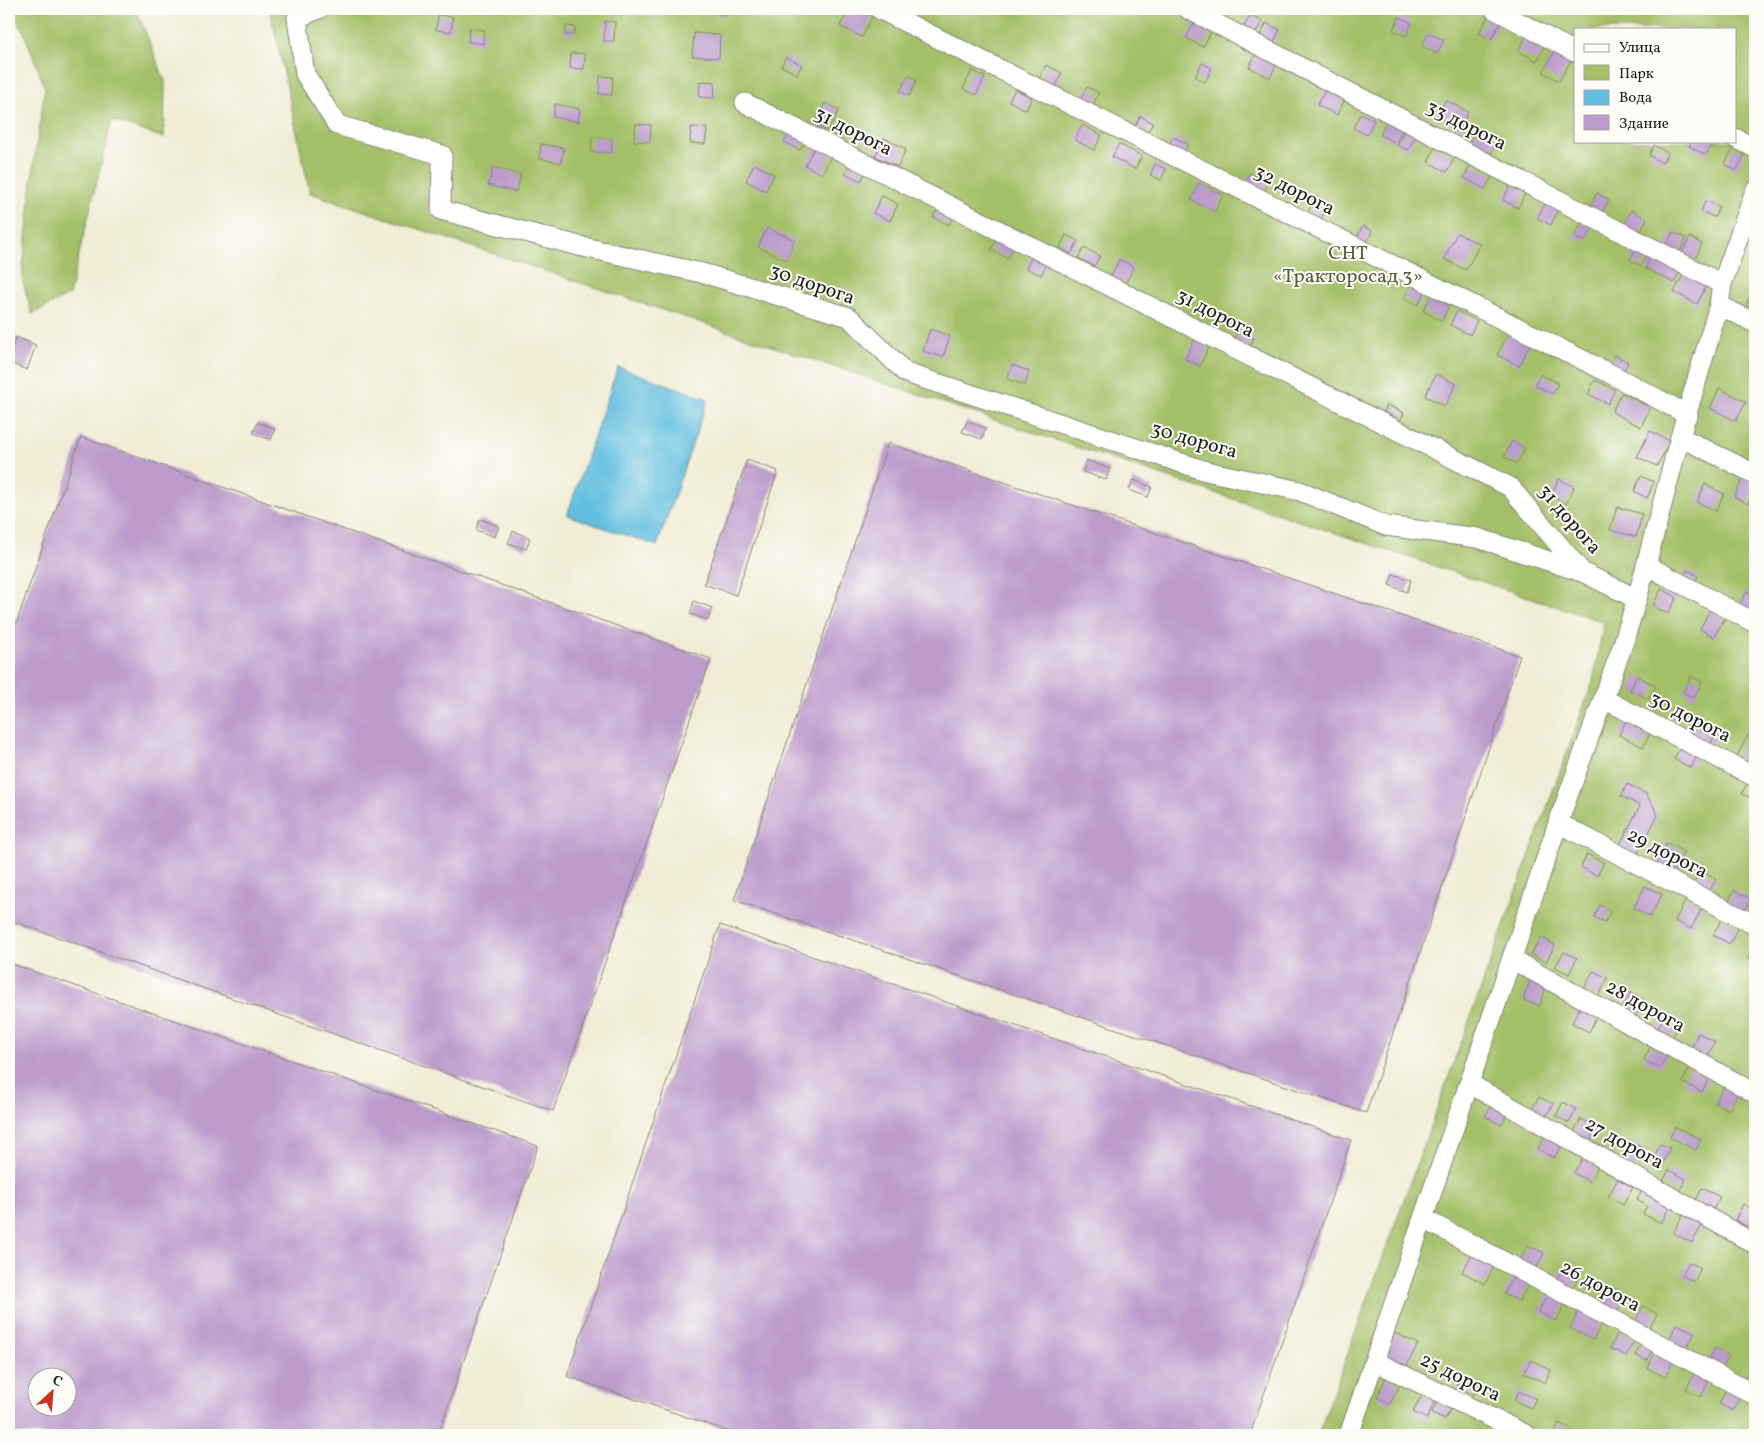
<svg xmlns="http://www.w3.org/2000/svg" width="1764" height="1444" viewBox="0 0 1764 1444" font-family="Vollkorn,serif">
<rect width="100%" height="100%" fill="#fdfcf7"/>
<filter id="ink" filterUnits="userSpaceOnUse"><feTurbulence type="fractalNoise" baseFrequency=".02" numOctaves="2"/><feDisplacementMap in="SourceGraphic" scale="10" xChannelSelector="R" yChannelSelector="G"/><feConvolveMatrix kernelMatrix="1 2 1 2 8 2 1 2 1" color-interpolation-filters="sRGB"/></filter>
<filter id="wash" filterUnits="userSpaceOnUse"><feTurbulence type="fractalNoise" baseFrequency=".0096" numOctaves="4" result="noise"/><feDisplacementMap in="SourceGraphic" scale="20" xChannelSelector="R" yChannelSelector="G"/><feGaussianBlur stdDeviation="1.12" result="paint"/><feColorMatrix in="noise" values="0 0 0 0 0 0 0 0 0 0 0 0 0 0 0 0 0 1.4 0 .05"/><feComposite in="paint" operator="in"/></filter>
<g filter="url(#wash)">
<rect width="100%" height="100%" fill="#f0ecd5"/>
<path fill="#a3c067" stroke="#606e42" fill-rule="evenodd" d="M9,9H136L165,81L164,138L112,120L69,295L32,314L22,278L34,162L45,88L23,30Z
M270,9H1755V1435H1318L1593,681L1604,622L310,193ZM1575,29H1735V141H1575Z"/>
<path fill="#61bedf" stroke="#3e6d7e" d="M618,367L708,399L657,546L567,515Z"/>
<g id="blocks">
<path fill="#bb9bcb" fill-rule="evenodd" d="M605,9H625V15L605,13Z
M716,9H728L726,16L714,13Z
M849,9H860L873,15L862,37L840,26Z
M438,15L453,17L451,32L436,30Z
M1250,15L1262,21L1255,35L1243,29Z
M1488,16L1501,22L1491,40L1479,33Z
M1399,17L1412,23L1406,36L1393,30Z
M605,21L615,22L614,41H604Z
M1194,23L1211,32L1203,47L1186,38Z
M1266,23L1280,30L1272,45L1259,39Z
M566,26L575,27L574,35H565Z
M469,28L484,30L483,44L468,42Z
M694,33L720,35L719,58L692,56Z
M1428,33L1444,40L1437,54L1422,46Z
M1527,34L1546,44L1537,61L1518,51Z
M1555,51L1571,60L1559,81L1543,72Z
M1257,52L1277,63L1270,78L1249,67Z
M571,53L585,54L584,69L570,68Z
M786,57L802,65L797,74L781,66Z
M1202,63L1212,68L1205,82L1195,77Z
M1046,65L1062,73L1053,92L1037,84Z
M972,70L985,77L976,95L963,89Z
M908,75L917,80L909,96L900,91Z
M600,76L613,77L612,95L599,94Z
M700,81L715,82L714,98L699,97Z
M1087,87L1099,93L1092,107L1080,101Z
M1015,89L1032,98L1026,110L1009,101Z
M1326,89L1345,99L1337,115L1317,105Z
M1446,100L1468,112L1460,128L1437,116Z
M825,103L839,110L828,131L814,124Z
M555,104L580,109L578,122L553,117Z
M1361,113L1374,120L1367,135L1353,128Z
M1140,116L1153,123L1145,137L1133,131Z
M1388,118L1404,127L1396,143L1380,135Z
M636,124L651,125L650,142L634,141Z
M1082,125L1102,135L1094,150L1075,140Z
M691,127L707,128L705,144L690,143Z
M1477,128L1498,139L1491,154L1469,143Z
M1405,130L1416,136L1408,150L1397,145Z
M790,132L806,140L800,150L784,142Z
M592,137L612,139L611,153L591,152Z
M1173,137L1188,144L1181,158L1166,151Z
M884,138L906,149L898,167L875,156Z
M1692,141H1714L1706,155L1689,146Z
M541,144L564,148L561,163L539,158Z
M1119,144L1142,156L1135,169L1112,157Z
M1654,145L1668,153L1662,163L1649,155Z
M815,146L832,154L822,174L805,165Z
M1435,147L1455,157L1447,172L1428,162Z
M1733,148L1745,154L1736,171L1725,164Z
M850,163L866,171L861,181L845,173Z
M754,164L774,174L766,191L746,181Z
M1155,164L1166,169L1161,180L1150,175Z
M1471,164L1493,175L1485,189L1464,178Z
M493,167L521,175L516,192L488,185Z
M1250,173L1269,182L1262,196L1243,186Z
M1199,183L1223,195L1215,212L1191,200Z
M1511,184L1526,192L1518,208L1503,200Z
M1597,193L1609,200L1601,214L1589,208Z
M882,196L898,204L890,221L873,213Z
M1316,196L1329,203L1318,225L1305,219Z
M1705,201L1719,206L1715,217L1701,212Z
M1546,202L1559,208L1551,225L1537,218Z
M939,206L955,213L949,225L933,217Z
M1631,210L1647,219L1639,235L1623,227Z
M1582,222L1592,228L1585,242L1574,237Z
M1363,226L1372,231L1364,248L1354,243Z
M767,228L795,240L786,260L758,247Z
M1673,232L1686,238L1679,254L1665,247Z
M1457,233L1480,244L1466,270L1444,259Z
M999,235L1015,244L1008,258L991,250Z
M1066,235L1078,241L1071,254L1060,248Z
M1690,237L1702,244L1694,261L1681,255Z
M1084,248L1100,256L1094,266L1078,258Z
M1636,248L1647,254L1641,266L1630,260Z
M1035,251L1049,259L1041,275L1026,268Z
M1653,254L1681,269L1674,283L1645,268Z
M1119,259L1134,267L1125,284L1111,277Z
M1684,273L1707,285L1697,304L1674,292Z
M1411,285L1425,291L1418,305L1404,298Z
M1752,292L1755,294V310L1746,305Z
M1431,296L1449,305L1442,321L1423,311Z
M1457,311L1477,321L1470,335L1450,325Z
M930,329L950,336L943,357L923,351Z
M1238,330L1254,338L1250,347L1234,339Z
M1508,333L1530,344L1519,366L1497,355Z
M16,337L36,345L27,370L9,363V357Z
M1196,337L1210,344L1200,366L1185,359Z
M1614,355L1628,362L1622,374L1608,368Z
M1012,365L1029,371L1025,385L1007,379Z
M1436,374L1456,384L1445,406L1425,396Z
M1540,374L1558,383L1553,394L1535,385Z
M1595,380L1615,390L1608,404L1588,394Z
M1719,388L1746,402L1736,421L1710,408Z
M1621,393L1650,407L1641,427L1612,412Z
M1387,405L1404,413L1400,421L1384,412Z
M967,421L986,428L982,439L962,432Z
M258,422L275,429L271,440L253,433Z
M1650,431L1670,441L1657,466L1637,457Z
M81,437L711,659L553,1111L9,920V644Z
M1512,441L1525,448L1517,464L1504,457Z
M888,443L1520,656L1366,1113L734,900Z
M747,460L778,471L736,595L704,584Z
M1087,460L1110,469L1106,480L1083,472Z
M1641,476L1654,482L1647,498L1634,491Z
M1744,477L1755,483V489L1748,504L1734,497Z
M1559,479L1574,487L1566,504L1550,496Z
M1133,480L1152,487L1148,497L1129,490Z
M1705,484L1724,494L1716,511L1697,502Z
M1617,507L1642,514L1636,537L1610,530Z
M480,519L499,526L495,537L476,530Z
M513,531L530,538L526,549L508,543Z
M1687,570L1698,576L1693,584L1683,579Z
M1393,574L1411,580L1407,592L1389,585Z
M1661,589L1677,597L1668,614L1653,606Z
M1747,591L1755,595V613L1738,607Z
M694,601L712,608L708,620L690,614Z
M1710,610L1725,617L1714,637L1700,629Z
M1637,676L1656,686L1649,699L1630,690Z
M1691,676L1702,682L1694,698L1683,692Z
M1627,719L1651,731L1643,747L1619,735Z
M1693,719L1717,731L1710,745L1686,733Z
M1748,735L1755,739V760L1753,765L1737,756Z
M1681,746L1698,754L1691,768L1674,759Z
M1748,781L1755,785V800L1742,794Z
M1627,784L1646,794L1658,815L1637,855L1619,846L1640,806L1621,796Z
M1667,843L1684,852L1673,874L1656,865Z
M1587,854L1604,863L1597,876L1581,867Z
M1700,871L1716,879L1708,894L1692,887Z
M1645,886L1662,894L1650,917L1634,908Z
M1734,890L1751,899L1743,913L1727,905Z
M1687,898L1703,906L1691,929L1675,921Z
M1600,905L1611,911L1605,922L1594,917Z
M1722,919L1738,927L1730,944L1713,935Z
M720,925L1351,1140L1250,1435H739L567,1376Z
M1541,937L1555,945L1546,962L1531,955Z
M1755,944V963L1748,959Z
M1564,952L1577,958L1569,974L1555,967Z
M9,963L538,1146L438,1435H9ZM38,1376H68V1406H38Z
M1593,971L1608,978L1598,997L1584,989Z
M1530,981L1546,986L1540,1006L1523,1000Z
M1631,992L1645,1000L1636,1016L1622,1009Z
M1581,1005L1598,1014L1589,1032L1572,1023Z
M1667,1012L1682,1020L1672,1038L1657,1030Z
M1698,1033L1715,1042L1707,1057L1691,1049Z
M1651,1046L1668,1054L1660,1068L1644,1060Z
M1690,1068L1709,1078L1702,1092L1682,1082Z
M1725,1084L1739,1092L1729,1110L1715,1103Z
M1539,1097L1553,1104L1546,1117L1532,1109Z
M1563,1102L1576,1109L1569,1123L1556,1116Z
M1491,1106L1507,1114L1501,1125L1485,1116Z
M1581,1119L1597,1127L1589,1142L1573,1133Z
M1675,1127L1701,1139L1696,1150L1670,1137Z
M1545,1136L1562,1145L1554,1158L1538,1149Z
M1631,1142L1646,1150L1637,1168L1622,1160Z
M1660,1144L1670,1148L1663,1164L1653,1160Z
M1583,1158L1598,1166L1590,1182L1574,1173Z
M1669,1170L1686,1179L1679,1192L1662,1183Z
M1618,1179L1633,1187L1623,1205L1608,1197Z
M1702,1188L1720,1197L1712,1211L1695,1202Z
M1642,1190L1670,1206L1661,1223L1643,1214L1647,1206L1637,1200Z
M1743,1204L1755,1211L1748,1227L1735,1220Z
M1683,1215L1702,1225L1692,1243L1673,1233Z
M1528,1245L1544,1253L1536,1269L1520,1260Z
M1474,1251L1496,1263L1485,1284L1462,1272Z
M1689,1262L1701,1268L1694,1282L1682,1275Z
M1564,1266L1580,1275L1572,1289L1556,1281Z
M1514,1276L1529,1284L1519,1301L1504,1294Z
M1609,1286L1626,1295L1617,1312L1600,1303Z
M1548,1294L1565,1303L1556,1321L1538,1312Z
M1643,1306L1657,1314L1649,1329L1635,1322Z
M1579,1310L1603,1322L1593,1340L1570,1328Z
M1677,1324L1695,1333L1686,1349L1669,1340Z
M1619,1331L1635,1340L1626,1356L1610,1348Z
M1395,1333L1418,1344L1406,1367L1383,1356Z
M1642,1342L1654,1349L1647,1361L1635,1355Z
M1715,1348L1729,1356L1722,1370L1707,1363Z
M1656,1351L1674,1360L1665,1377L1647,1368Z
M1531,1360L1551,1370L1545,1383L1524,1373Z
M1753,1364L1755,1366V1387L1744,1381Z
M1695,1372L1709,1380L1701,1397L1686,1389Z
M1461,1376L1479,1384L1474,1395L1456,1386Z
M1386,1377L1400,1384L1390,1404L1377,1397Z
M1726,1389L1740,1397L1733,1411L1719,1404Z
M1519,1391L1536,1399L1531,1408L1514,1400Z
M1422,1395L1435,1401L1427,1419L1413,1412Z
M1437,1402L1451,1409L1445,1419L1432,1413Z
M1559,1423L1573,1430L1570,1435H1553Z
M1493,1424L1506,1431L1503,1435H1488Z"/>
</g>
</g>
<g filter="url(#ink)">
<use href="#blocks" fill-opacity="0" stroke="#868478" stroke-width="1"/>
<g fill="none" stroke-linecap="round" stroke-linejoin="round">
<defs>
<path id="street" d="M319,9L297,18L305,74L337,125L442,155L441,210L579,246L706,274L849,317L906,373L1206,471L1300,491L1386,526L1478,538L1582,572
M879,9L1609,373L1688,415
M1188,9L1722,284
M1494,9L1575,52
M745,103L1510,487L1582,572L1637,599
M1735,138L1755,148
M1719,305L1755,323
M1680,437L1755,474
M1646,565L1755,623
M1604,699L1755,777
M1558,823L1755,925
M1513,960L1755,1093
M1470,1084L1755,1244
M1424,1219L1755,1395
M1374,1361L1527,1435
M1349,1435L1558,823L1621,650L1637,599L1680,437L1719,305L1722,284L1755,191"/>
</defs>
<use href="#street" stroke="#868478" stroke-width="21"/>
<use href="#street" stroke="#fff" stroke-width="19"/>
</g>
</g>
<g text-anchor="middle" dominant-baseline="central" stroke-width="4" stroke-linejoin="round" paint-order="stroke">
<g font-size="20" fill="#1c1c1c" stroke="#fdfcf7">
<text transform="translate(1466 126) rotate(27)">33 дорога</text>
<text transform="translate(853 132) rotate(27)">31 дорога</text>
<text transform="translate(1294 191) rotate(27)">32 дорога</text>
<text transform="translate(812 285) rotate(19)">30 дорога</text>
<text transform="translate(1215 314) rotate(27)">31 дорога</text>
<text transform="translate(1194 441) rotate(16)">30 дорога</text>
<text transform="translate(1569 520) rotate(49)">31 дорога</text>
<text transform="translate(1690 718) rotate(27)">30 дорога</text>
<text transform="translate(1667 854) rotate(27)">29 дорога</text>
<text transform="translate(1645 1007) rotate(29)">28 дорога</text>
<text transform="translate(1624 1144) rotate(29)">27 дорога</text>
<text transform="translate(1600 1287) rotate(28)">26 дорога</text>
<text transform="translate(1460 1378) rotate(26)">25 дорога</text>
</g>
<g font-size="20" fill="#525e3a" stroke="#fdfcf7">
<text x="1348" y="254">СНТ<tspan x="1348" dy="23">«Тракторосад 3»</tspan></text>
</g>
</g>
<rect width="1764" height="1444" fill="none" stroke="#fdfcf7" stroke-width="30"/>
<rect x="1574" y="28" width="162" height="115" fill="#fdfcf7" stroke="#a3a29f"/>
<rect x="1584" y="44" width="25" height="8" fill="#ffffff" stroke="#a3a29f"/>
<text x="1619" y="52" font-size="15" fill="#1c1c1c">Улица</text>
<rect x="1584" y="65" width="25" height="15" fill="#a3c067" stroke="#a3a29f"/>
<text x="1619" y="78" font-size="15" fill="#1c1c1c">Парк</text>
<rect x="1584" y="90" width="25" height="15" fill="#61bedf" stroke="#a3a29f"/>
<text x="1619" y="102" font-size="15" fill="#1c1c1c">Вода</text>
<rect x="1584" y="115" width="25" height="15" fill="#bb9bcb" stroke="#a3a29f"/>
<text x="1619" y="128" font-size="15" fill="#1c1c1c">Здание</text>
<g transform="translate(52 1392) rotate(26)"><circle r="24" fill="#fdfcf7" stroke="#a3a29f"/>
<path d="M0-4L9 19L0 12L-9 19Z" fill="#c8321e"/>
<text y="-8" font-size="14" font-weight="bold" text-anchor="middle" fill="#1c1c1c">С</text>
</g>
</svg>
